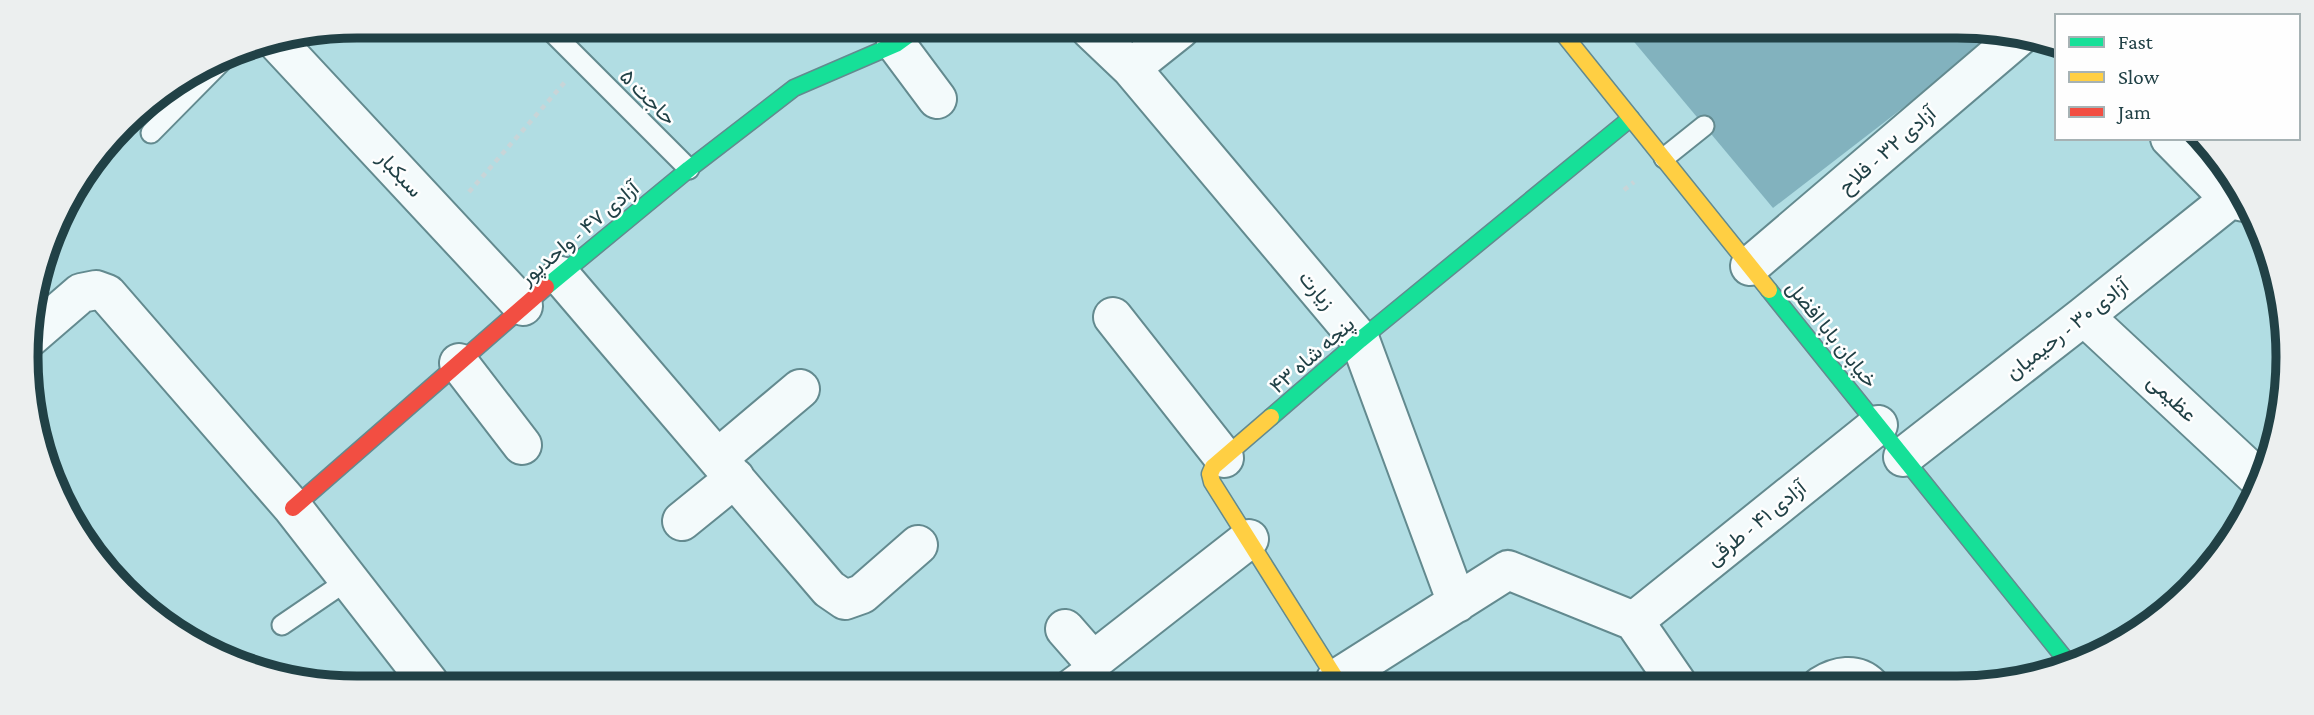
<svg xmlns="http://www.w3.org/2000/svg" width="2314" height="715" viewBox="0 0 2314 715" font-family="'Crimson Pro',Vazirmatn,serif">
<rect width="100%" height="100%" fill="#b1dde3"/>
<path fill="#82b2be" d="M1625,31L2000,33L1773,208Z"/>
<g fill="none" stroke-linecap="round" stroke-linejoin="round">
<defs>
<path id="lane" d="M547,27L689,169
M151,133L232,51
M1664,158L1704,126
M282,625L348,580
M1062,684L1093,661"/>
<path id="street" d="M1090,29L1131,68L1360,340L1457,603
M277,42L523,306
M896,44L937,99
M1131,68L1180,29
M2170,138L2230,199L2244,202
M1750,266L2023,33
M561,276L829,589L845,600L862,594L918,545
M2084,316L2260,480
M1113,317L1224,458
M30,337L81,293L96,290L107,294L293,508L429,683
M459,363L522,445
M1903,457L2084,316L2230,199
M718,458L800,389
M682,521L735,478
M1634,621L1878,425
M1634,621L1678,685
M1065,629L1093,661L1249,539
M1336,679L1508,570L1634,621
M1821,686C1837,676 1856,672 1870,686"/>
<path id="fast" d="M546,287L689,169L794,88L896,44L918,28
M1769,290L2070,665
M1271,417L1360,340L1631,118"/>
<path id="slow" d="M1561,31L1769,290
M1271,417L1213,467L1210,474L1212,482L1336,679L1337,685"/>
<path id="jam" d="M293,508L546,287"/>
</defs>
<use href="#lane" stroke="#638a8f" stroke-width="23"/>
<use href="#street" stroke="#638a8f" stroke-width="42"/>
<use href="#fast" stroke="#638a8f" stroke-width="19"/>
<use href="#slow" stroke="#638a8f" stroke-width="19"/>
<use href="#jam" stroke="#638a8f" stroke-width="19"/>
<path stroke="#c8d5d8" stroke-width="4.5" stroke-dasharray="5 5" stroke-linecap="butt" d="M1624,190L1634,182
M469,192L565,82"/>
<use href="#lane" stroke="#f3fafb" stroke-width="19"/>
<use href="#street" stroke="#f3fafb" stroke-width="38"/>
<use href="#fast" stroke="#16e098" stroke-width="16"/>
<use href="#slow" stroke="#ffcf43" stroke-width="16"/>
<use href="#jam" stroke="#f24e42" stroke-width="16"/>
</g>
<g text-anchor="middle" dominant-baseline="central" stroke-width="5" stroke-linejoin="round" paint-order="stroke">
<g font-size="21" fill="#214146" stroke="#fefefe">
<text transform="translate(648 97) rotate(45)">حاجت ۵</text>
<text transform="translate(1887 150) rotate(-41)">آزادی ۳۲ - فلاح</text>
<text transform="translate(400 174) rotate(47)">سبکبار</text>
<text transform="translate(579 233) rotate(-40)">آزادی ۴۷ - واحدپور</text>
<text transform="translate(1317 290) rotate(50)">زیارت</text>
<text transform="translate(2067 329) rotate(-38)">آزادی ۳۰ - رحیمیان</text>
<text transform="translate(1832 334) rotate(51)">خیابان بابا افضل</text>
<text transform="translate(1312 355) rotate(-41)">پنجه شاه ۴۳</text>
<text transform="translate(2172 398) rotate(43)">عظیمی</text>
<text transform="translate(1756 523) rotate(-39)">آزادی ۴۱ - طرقی</text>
</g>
</g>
<path d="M0 0H2314V715H0ZM357 38H1957A319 319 0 0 1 2276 357V357A319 319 0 0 1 1957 676H357A319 319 0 0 1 38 357V357A319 319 0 0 1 357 38Z" fill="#ecefef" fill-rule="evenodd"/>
<path fill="none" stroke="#214146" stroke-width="9" d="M357 38H1957A319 319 0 0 1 2276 357V357A319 319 0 0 1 1957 676H357A319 319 0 0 1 38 357V357A319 319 0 0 1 357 38Z"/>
<rect x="2055" y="14" width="245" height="126" fill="#fefefe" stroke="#a6b2b4" stroke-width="2"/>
<rect x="2069" y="37" width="35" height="10" fill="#16e098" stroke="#a6b2b4" stroke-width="2"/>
<text x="2118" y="49" font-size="21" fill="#214146">Fast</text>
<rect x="2069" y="72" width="35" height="10" fill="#ffcf43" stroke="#a6b2b4" stroke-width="2"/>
<text x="2118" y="84" font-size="21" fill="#214146">Slow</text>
<rect x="2069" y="107" width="35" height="10" fill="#f24e42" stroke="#a6b2b4" stroke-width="2"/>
<text x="2118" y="119" font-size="21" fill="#214146">Jam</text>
</svg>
